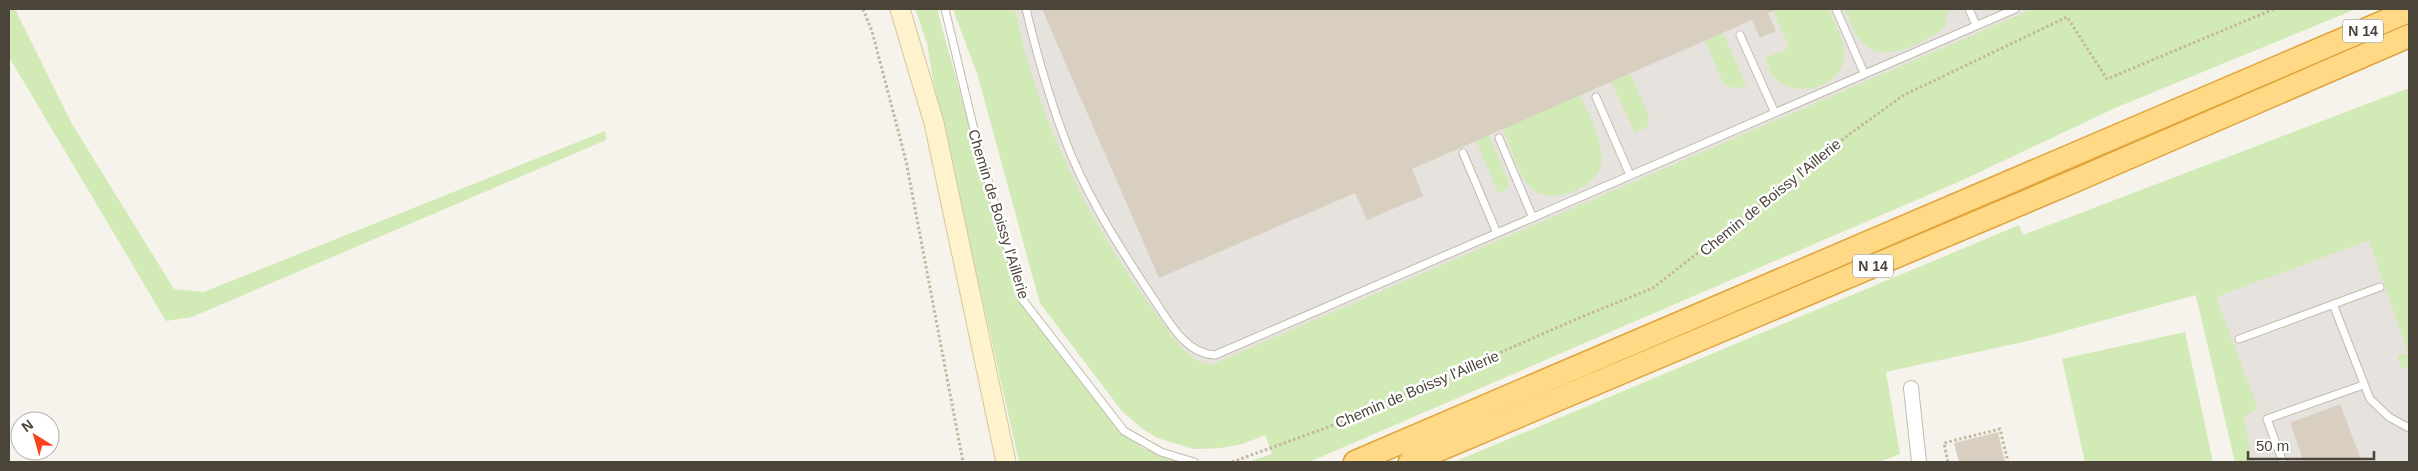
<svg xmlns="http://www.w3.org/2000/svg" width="2418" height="471" viewBox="0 0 2418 471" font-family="Helvetica,sans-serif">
<rect width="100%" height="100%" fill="#f6f3ec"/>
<path fill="#e6e2dd" d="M953,9H2067L1286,427L1242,444L1220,448L1194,449L1158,438L1143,429L1122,411L1040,303L978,76Z
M2409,188V462H2235L2189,266Z"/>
<path fill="#d2eab5" d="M9,9H15L72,124L174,289L204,292L605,131L606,140L192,317L166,321L9,57Z
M915,9H937L1015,292L1124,435L1143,448L1178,462H1019L933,81L927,43Z
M953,9H1015C1037,119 1090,225 1157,315C1171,334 1186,361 1211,365L2033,9H2356L2115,108L1965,179L1309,462H1247L1272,454L1265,435L1242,444L1220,448L1194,449L1158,438L1143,429L1122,411L1040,303L978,76Z
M1779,9H1828C1833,21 1842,35 1844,48C1850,84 1798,102 1775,78C1770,73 1768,65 1765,58L1789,48L1773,11Z
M1845,9H1949L1945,25L1940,31C1919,45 1879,66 1860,40C1853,31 1849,19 1845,9Z
M1723,33L1746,85L1739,89L1728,86L1723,82L1705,41Z
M1630,74L1649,116L1647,127L1635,133L1611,82Z
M2409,88V373L2407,367L2402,369L2397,356L2408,353L2369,240L2216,297L2258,409L2244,417L2252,462H2235L2196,295L2032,340L1886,372L1900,454L1879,462H1454L2019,225L2023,235Z
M1580,95C1588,115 1605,142 1601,165C1596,189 1549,206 1531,188C1517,173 1511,147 1503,129Z
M1489,135L1509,184L1503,192L1498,193L1476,140Z
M2185,332L2213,462H2085L2062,359Z"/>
<path fill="#d8cfc1" d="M1042,9H1779L1768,13L1776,31L1760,38L1752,20L1412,169L1423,196L1367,220L1355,193L1159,278Z
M2340,404L2362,462H2304L2290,423Z
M1998,432L2005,462H1959L1954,443Z"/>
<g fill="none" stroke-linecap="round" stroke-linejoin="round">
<defs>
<path id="service" d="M945,9L976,138L1022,299L1124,431L1161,452L1194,462
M1026,9C1038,59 1052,109 1072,157C1093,206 1122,251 1151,295C1167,318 1184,354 1215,355L2015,9
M1836,9L1864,73
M1969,9L1976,25
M1740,35L1775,113
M1596,97L1630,175
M1499,138L1533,218
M1463,153L1497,233
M2333,304L2370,399L2389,417L2409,428
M2239,339L2380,287
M2283,462L2267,419L2363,385"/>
<path id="minor" d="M1911,388L1919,462"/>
<path id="secondary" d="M900,9L934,123L1006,462"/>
<path id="trunk" d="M1355,462L2409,11
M1410,462L2072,182L2409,36"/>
</defs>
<use href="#service" stroke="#c2bbae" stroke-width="9"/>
<use href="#minor" stroke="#c2bbae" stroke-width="16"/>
<use href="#secondary" stroke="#d6c79b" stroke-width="21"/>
<use href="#trunk" stroke="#e0a43c" stroke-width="25"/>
<path stroke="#c4b79f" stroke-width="3" stroke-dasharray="2.5 2.5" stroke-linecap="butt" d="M863,9L872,31L906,161L963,462
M1232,462L1331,426L1579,318L1653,288L1851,133L1904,95L2067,17L2107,79L2274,9
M1948,462L1944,443L2000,429L2008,462"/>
<use href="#service" stroke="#fff" stroke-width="7"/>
<use href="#minor" stroke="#fff" stroke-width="14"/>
<use href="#secondary" stroke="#fff3cd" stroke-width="19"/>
<use href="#trunk" stroke="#ffd985" stroke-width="22"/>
</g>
<g text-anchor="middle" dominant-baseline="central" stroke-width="5" stroke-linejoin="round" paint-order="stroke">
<g fill="#fff" stroke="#817c74" stroke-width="1">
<rect x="2343" y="19.5" width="40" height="23" rx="4"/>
<rect x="1853" y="254.5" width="40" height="23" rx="4"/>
</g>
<g font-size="14" font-weight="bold" fill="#4b4439">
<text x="2363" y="31">N 14</text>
<text x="1873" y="266">N 14</text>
</g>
<g font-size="15" fill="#4b4439" stroke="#fff">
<text transform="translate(1770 197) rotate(-39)">Chemin de Boissy l'Aillerie</text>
<text transform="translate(999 214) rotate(73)">Chemin de Boissy l'Aillerie</text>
<text transform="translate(1417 389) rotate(-23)">Chemin de Boissy l'Aillerie</text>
</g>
</g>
<rect width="2418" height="471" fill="none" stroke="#4b4439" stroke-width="20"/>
<g transform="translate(35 436) rotate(323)"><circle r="24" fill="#ffffff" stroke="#b7b4b0"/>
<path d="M0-4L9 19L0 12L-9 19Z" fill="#fc3f1d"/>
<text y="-8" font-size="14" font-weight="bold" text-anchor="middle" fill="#4b4439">N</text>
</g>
<path d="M2248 451v8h126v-8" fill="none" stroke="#4b4439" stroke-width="2.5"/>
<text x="2256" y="451" font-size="15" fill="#4b4439" stroke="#ffffff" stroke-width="4" paint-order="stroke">50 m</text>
</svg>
